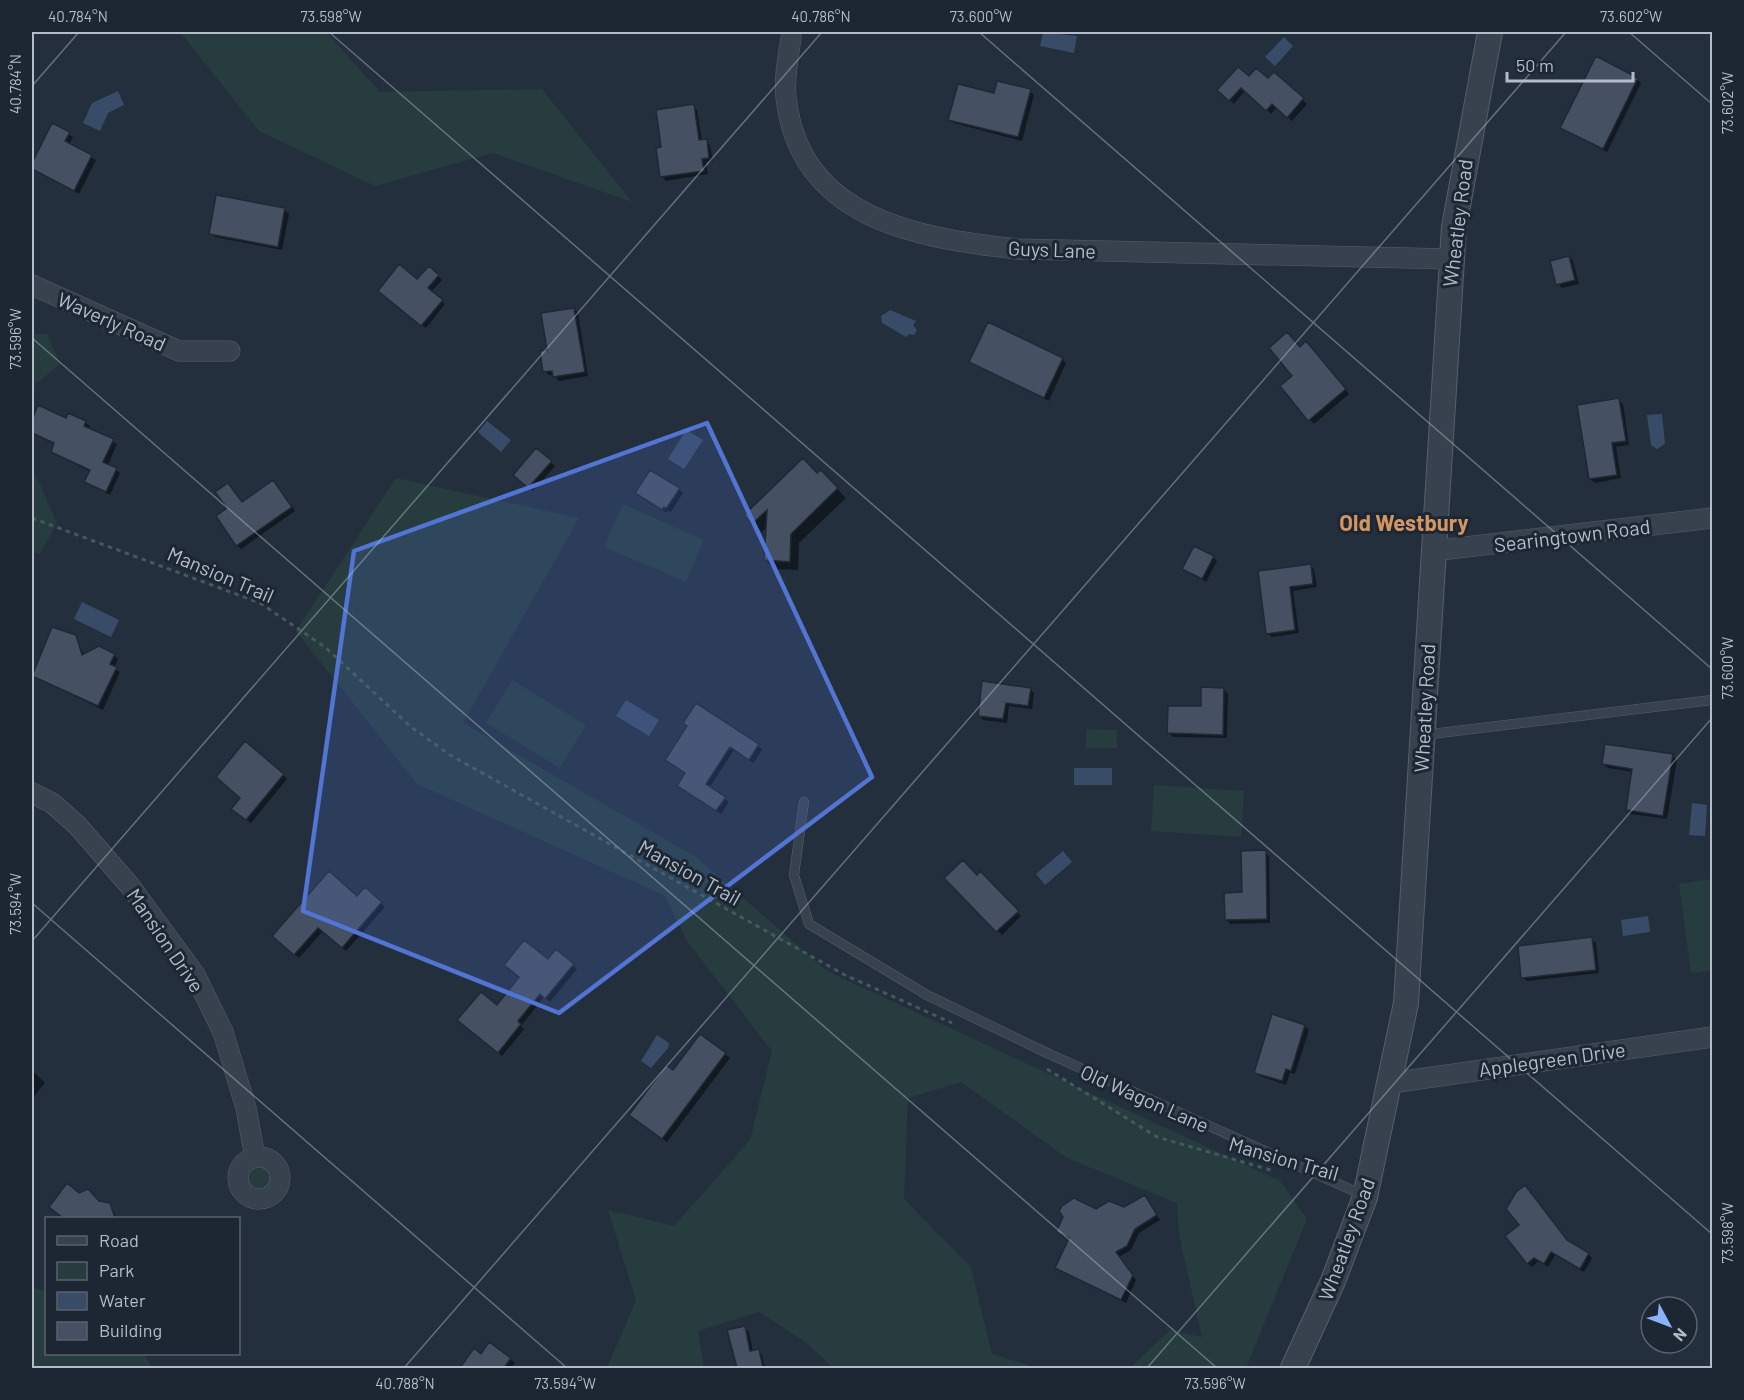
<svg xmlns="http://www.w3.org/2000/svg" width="1744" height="1400" viewBox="0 0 1744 1400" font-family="Barlow,sans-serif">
<rect width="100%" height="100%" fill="#242f3e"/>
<path fill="#263c3f" d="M180,32H326L380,92L542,89L632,202L493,153L375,186L259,131Z
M32,334H47L60,364L32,387Z
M32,473L38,480L57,523L40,554L32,552Z
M396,478L579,518L463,723L696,857L827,971L1280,1181L1307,1219L1246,1368H1130L1170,1330L1202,1337L1179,1235L1177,1203L1067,1158L961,1082L908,1098L904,1199L971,1267L992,1354L1038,1368H833L807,1343L759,1312L698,1331L704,1368H607L636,1300L608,1210L674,1226L750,1140L772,1051L687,941L665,896L417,784L296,631Z
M623,504L704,540L686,582L604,547Z
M512,680L586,725L560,768L486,723Z
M1086,729L1117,730V748H1086Z
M1154,785L1244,791L1241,837L1151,831Z
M1712,879V970L1691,973L1679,884Z
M247 1178a13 13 0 1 1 26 0a13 13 0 1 1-26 0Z
M32,1288L46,1291V1354H144L152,1368H32Z"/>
<path fill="#394c67" d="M1043,32L1077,36L1074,53L1040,46Z
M1284,37L1293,46L1275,66L1265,57Z
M118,91L124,105L108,113L100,131L83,123L92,103Z
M890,310L916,321L913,325L917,330L914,335L909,334L906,337L882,323L881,316Z
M1662,414L1665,444L1657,449L1651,445L1647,415Z
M487,421L511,440L501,452L478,432Z
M686,430L703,440L684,469L668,459Z
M82,602L119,620L111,637L74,619Z
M626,700L659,720L649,736L616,716Z
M1074,768H1112V785H1074Z
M1692,803L1707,805L1705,836L1689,835Z
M1063,851L1072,862L1045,885L1036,874Z
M1648,916L1650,932L1623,936L1621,920Z
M657,1035L669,1043L668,1048L651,1068L641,1061Z"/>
<path fill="#0007" d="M1274,74L1307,104L1292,121L1277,107L1271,114L1245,91L1234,104L1219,90L1249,78L1268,81Z
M1637,79L1641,83L1607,152L1562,128Z
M1030,91L1034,95L1022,141L954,123L950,119L995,95Z
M693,106L697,110L702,141H706L710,145L713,161L706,162L708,174L666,181L662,177L663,149Z
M53,125L73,137L69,145L96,160L79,194L32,168Z
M285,210L289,214L282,250L215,237L211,233Z
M1569,257L1573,261L1579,284L1562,288L1558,284Z
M429,268L442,280L431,292L445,304L426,328L384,294L418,281Z
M574,309L578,313L588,376L559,381L554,375H549L545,371L548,351Z
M1310,347L1349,394L1314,424L1310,420L1294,376L1300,348Z
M1062,359L1066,363L1049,401L971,362Z
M1618,400L1623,404L1629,445L1616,447L1621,478L1595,483L1590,479Z
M39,407L67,420L85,422L90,426L88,429L117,444L108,465L120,473L110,495L86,482L91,472L57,455L52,451L55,445L32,433V424Z
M537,450L555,466L533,491L519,479Z
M821,472L846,498L799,543L798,570L774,569L765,560L767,527L762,532L746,515Z
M228,485L242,503L277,486L295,511L241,549L237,545Z
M679,489L683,493L671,512L668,510L667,513L637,493Z
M1213,557L1217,561L1206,582L1184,569Z
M1310,565L1314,569L1317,587L1293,591L1299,633L1272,637L1267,633L1260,572Z
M53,629L75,636L84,655H114L118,659L114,668L120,672L103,710L32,675Z
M1030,689L1034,693L1032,709L1009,706L1007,723L983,720L979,715Z
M1224,689L1228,694L1227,738L1173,737L1169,732Z
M696,705L762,749L754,763L734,750L709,788L729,802L721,814L683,789L686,774L667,760L689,727Z
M1672,756L1677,760L1667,819L1631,814L1627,810L1633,772L1608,768L1603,764Z
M283,775L287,779L251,823L237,813L242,798Z
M1265,852L1269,856L1270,923L1230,924L1226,920Z
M980,873L1021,916L1002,935L946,878L977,877Z
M365,889L385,907L346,951L323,931L299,958L274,936L357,898Z
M1591,939L1596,943L1599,973L1527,981L1522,977Z
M573,965L577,969L550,1002L544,997L521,1026L524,1029L502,1056L463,1024Z
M1305,1026L1309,1030L1295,1074L1290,1073L1286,1085L1260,1076L1256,1072Z
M701,1036L730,1058L667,1142L635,1119Z
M32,1070L45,1083L32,1099Z
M79,1194L109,1205L117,1218H123H64L55,1211Z
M1145,1197L1160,1220L1139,1233L1131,1250L1119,1257L1136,1280L1126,1303L1057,1268L1070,1240L1058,1232L1096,1210L1124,1209Z
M1521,1225L1568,1242L1588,1254L1592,1258L1584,1272L1555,1255L1548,1267L1539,1261L1532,1267L1528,1263Z
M744,1328L749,1332L753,1352L758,1351L762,1355L765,1368H737L728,1332Z
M474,1351L482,1356L510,1359L515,1363L511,1368H462Z"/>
<path fill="#455162" stroke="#1f2835" stroke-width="1.5" d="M1596,56L1638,78L1603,149L1560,128Z
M1238,67L1249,76L1256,68L1268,78L1274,72L1304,98L1287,118L1272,104L1266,111L1241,88L1229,101L1217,90Z
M997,81L1031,89L1018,137L948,120L958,84L994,93Z
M694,104L699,140L707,139L709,158L702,159L704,171L660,177L656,148L661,147L656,110Z
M52,123L70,132L65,141L92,155L74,191L32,169V163Z
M216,195L285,208L278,247L209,234Z
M1569,256L1575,280L1556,285L1550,261Z
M399,264L417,279L429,266L439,275L428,288L443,300L421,326L378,291Z
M574,308L585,372L553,377L552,371L543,372L540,351L547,350L541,313Z
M988,322L1063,358L1044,398L969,362Z
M1287,332L1300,347L1306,341L1346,389L1308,421L1280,386L1292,376L1269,348Z
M1619,398L1626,441L1612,443L1617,475L1589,479L1577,405Z
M38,405L66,418L68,413L86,421L84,426L114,439L103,462L117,468L106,492L84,482L90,470L51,452L54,443L32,433V420Z
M536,448L552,461L528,488L513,475Z
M803,458L817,473L821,470L838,488L791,534L790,562L764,560L767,510L752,524L744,515Z
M650,470L680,488L666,509L664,507L662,510L635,493Z
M273,480L292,507L236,546L216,516L227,508L215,492L228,483L242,502Z
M1194,546L1214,556L1202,579L1182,569Z
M1311,564L1313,584L1290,587L1295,630L1266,634L1258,571Z
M52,627L76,635L82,655L99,646L115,654L110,664L117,667L98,706L32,676Z
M982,681L1031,688L1028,706L1006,703L1003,719L978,716Z
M1201,687L1224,688L1223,735L1167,733L1168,706H1201Z
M696,703L759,744L749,760L730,747L706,784L726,797L716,811L677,786L685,773L665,760L687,726L683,723Z
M245,741L284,774L246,820L231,809L240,798L216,777Z
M1605,744L1673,754L1663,816L1626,810L1632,769L1602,764Z
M1266,850L1267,919L1225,920L1224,893L1242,892L1241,851Z
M963,860L977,875L980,871L1019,911L996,932L944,878Z
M329,871L357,896L365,887L382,902L342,948L318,928L294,955L272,936Z
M1592,937L1596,970L1521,978L1518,946Z
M524,940L548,959L556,949L574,964L545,999L540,994L518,1021L521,1024L498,1053L457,1020L481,992L497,1005L519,977L504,965Z
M1272,1014L1305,1025L1291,1071L1286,1069L1282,1081L1254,1073Z
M700,1034L726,1053L662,1139L629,1115L666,1065L673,1070Z
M67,1183L79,1193L88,1189L99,1201L110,1203L115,1218H63L49,1207Z
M1525,1185L1567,1240L1589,1253L1580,1269L1551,1252L1544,1264L1534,1258L1527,1264L1505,1236L1519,1225L1506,1209L1516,1192Z
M1145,1195L1157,1215L1135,1229L1127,1246L1116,1252L1133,1275L1121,1300L1055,1268L1069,1238L1056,1232L1063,1217L1059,1211L1062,1206L1074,1198L1096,1209L1109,1201L1124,1207Z
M745,1326L750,1351L759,1349L763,1368H737L727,1330Z
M489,1342L511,1358L504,1368H460L474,1348L481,1354Z"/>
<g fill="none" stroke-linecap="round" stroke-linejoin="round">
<defs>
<path id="service" d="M1423,735L1712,700
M804,802L794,875L809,924L927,995L1047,1053L1365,1196"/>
<path id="minor" d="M791,38C788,57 784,78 786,97C799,219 917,238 1017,249L1451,259
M32,285L179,351H230
M1432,551L1712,518
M32,793L52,803L77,825L130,886L195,975L223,1032L246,1108L255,1157
M1391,1083L1712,1037
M238 1178a21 21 0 1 1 42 0a21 21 0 1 1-42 0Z"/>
<path id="tertiary" d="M1293,1368L1333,1281L1365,1197L1406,1003L1454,227L1490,32"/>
</defs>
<use href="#service" stroke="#565f6c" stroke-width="10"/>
<use href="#minor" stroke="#565f6c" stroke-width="21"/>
<use href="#tertiary" stroke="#565f6c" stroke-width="26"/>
<path stroke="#44595c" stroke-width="3" stroke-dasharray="4.5 4.5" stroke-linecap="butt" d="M32,518L260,603L325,647L411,727L450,755L845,975L952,1023
M1047,1069L1157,1137L1274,1171"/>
<use href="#service" stroke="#38414e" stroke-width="9"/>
<use href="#minor" stroke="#38414e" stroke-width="20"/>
<use href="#tertiary" stroke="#38414e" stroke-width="24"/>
</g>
<path fill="#5274d3" fill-opacity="0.2" stroke="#5274d3" stroke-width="4.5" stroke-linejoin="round" d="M707,423L872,777L559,1013L303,911L354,551Z"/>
<path fill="none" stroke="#b4bcc9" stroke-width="1.5" stroke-opacity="0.45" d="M329,32L1712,1234M979,32L1712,669M1629,32L1712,104M32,86L79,32M32,338L1217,1368M32,903L567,1368M32,941L822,32M404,1368L1566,32M1147,1368L1712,718"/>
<g text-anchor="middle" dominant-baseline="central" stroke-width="6" stroke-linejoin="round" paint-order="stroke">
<g font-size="20" fill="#b4bcc9" stroke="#1d2633">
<text transform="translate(1457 223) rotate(-83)">Wheatley Road</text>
<text transform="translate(1052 249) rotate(2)">Guys Lane</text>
<text transform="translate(112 321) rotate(24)">Waverly Road</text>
<text transform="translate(1572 535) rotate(-7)">Searingtown Road</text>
<text transform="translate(221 574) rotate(23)">Mansion Trail</text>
<text transform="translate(1424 708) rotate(-87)">Wheatley Road</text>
<text transform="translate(690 872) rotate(29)">Mansion Trail</text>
<text transform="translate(166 940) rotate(56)">Mansion Drive</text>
<text transform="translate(1552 1059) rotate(-8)">Applegreen Drive</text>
<text transform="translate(1145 1098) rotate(24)">Old Wagon Lane</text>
<text transform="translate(1284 1158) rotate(16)">Mansion Trail</text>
<text transform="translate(1346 1239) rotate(-70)">Wheatley Road</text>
</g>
<g font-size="22" font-weight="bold" fill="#d59563" stroke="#1d2633">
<text x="1404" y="522">Old Westbury</text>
</g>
</g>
<rect width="1744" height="1400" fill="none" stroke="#1d2633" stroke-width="66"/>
<rect x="45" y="1217" width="195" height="138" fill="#1d2633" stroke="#59626f" stroke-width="1.5"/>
<rect x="57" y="1236" width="30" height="9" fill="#38414e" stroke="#59626f" stroke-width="1.5"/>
<text x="99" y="1247" font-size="18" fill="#b4bcc9">Road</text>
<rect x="57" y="1262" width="30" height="18" fill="#263c3f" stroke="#59626f" stroke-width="1.5"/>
<text x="99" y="1277" font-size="18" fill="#b4bcc9">Park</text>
<rect x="57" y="1292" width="30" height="18" fill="#394c67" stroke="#59626f" stroke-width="1.5"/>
<text x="99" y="1307" font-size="18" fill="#b4bcc9">Water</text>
<rect x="57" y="1322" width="30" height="18" fill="#455162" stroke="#59626f" stroke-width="1.5"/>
<text x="99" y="1337" font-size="18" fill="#b4bcc9">Building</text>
<g transform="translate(1669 1325) rotate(131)"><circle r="28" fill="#1d2633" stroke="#59626f" stroke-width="1.5"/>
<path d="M0-4.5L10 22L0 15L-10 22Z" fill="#8ab4f8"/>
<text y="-9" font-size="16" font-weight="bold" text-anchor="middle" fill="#b4bcc9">N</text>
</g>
<path d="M1507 72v9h126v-9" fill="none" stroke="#b4bcc9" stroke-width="3"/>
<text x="1516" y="72" font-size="18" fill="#b4bcc9" stroke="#1d2633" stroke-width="4.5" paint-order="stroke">50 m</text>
<rect x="33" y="33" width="1678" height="1334" fill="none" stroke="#b4bcc9" stroke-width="2"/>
<g font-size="15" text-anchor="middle" fill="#b4bcc9">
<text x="78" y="22">40.784°N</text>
<text x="331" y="22">73.598°W</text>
<text x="821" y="22">40.786°N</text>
<text x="981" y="22">73.600°W</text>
<text x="1631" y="22">73.602°W</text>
<text transform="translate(16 84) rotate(-90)" y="5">40.784°N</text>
<text transform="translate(1728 103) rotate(-90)" y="5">73.602°W</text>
<text transform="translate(16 339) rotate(-90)" y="5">73.596°W</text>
<text transform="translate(1728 668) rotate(-90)" y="5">73.600°W</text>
<text transform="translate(16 904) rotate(-90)" y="5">73.594°W</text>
<text transform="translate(1728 1233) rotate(-90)" y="5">73.598°W</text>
<text x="405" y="1389">40.788°N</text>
<text x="565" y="1389">73.594°W</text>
<text x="1215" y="1389">73.596°W</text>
</g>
</svg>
